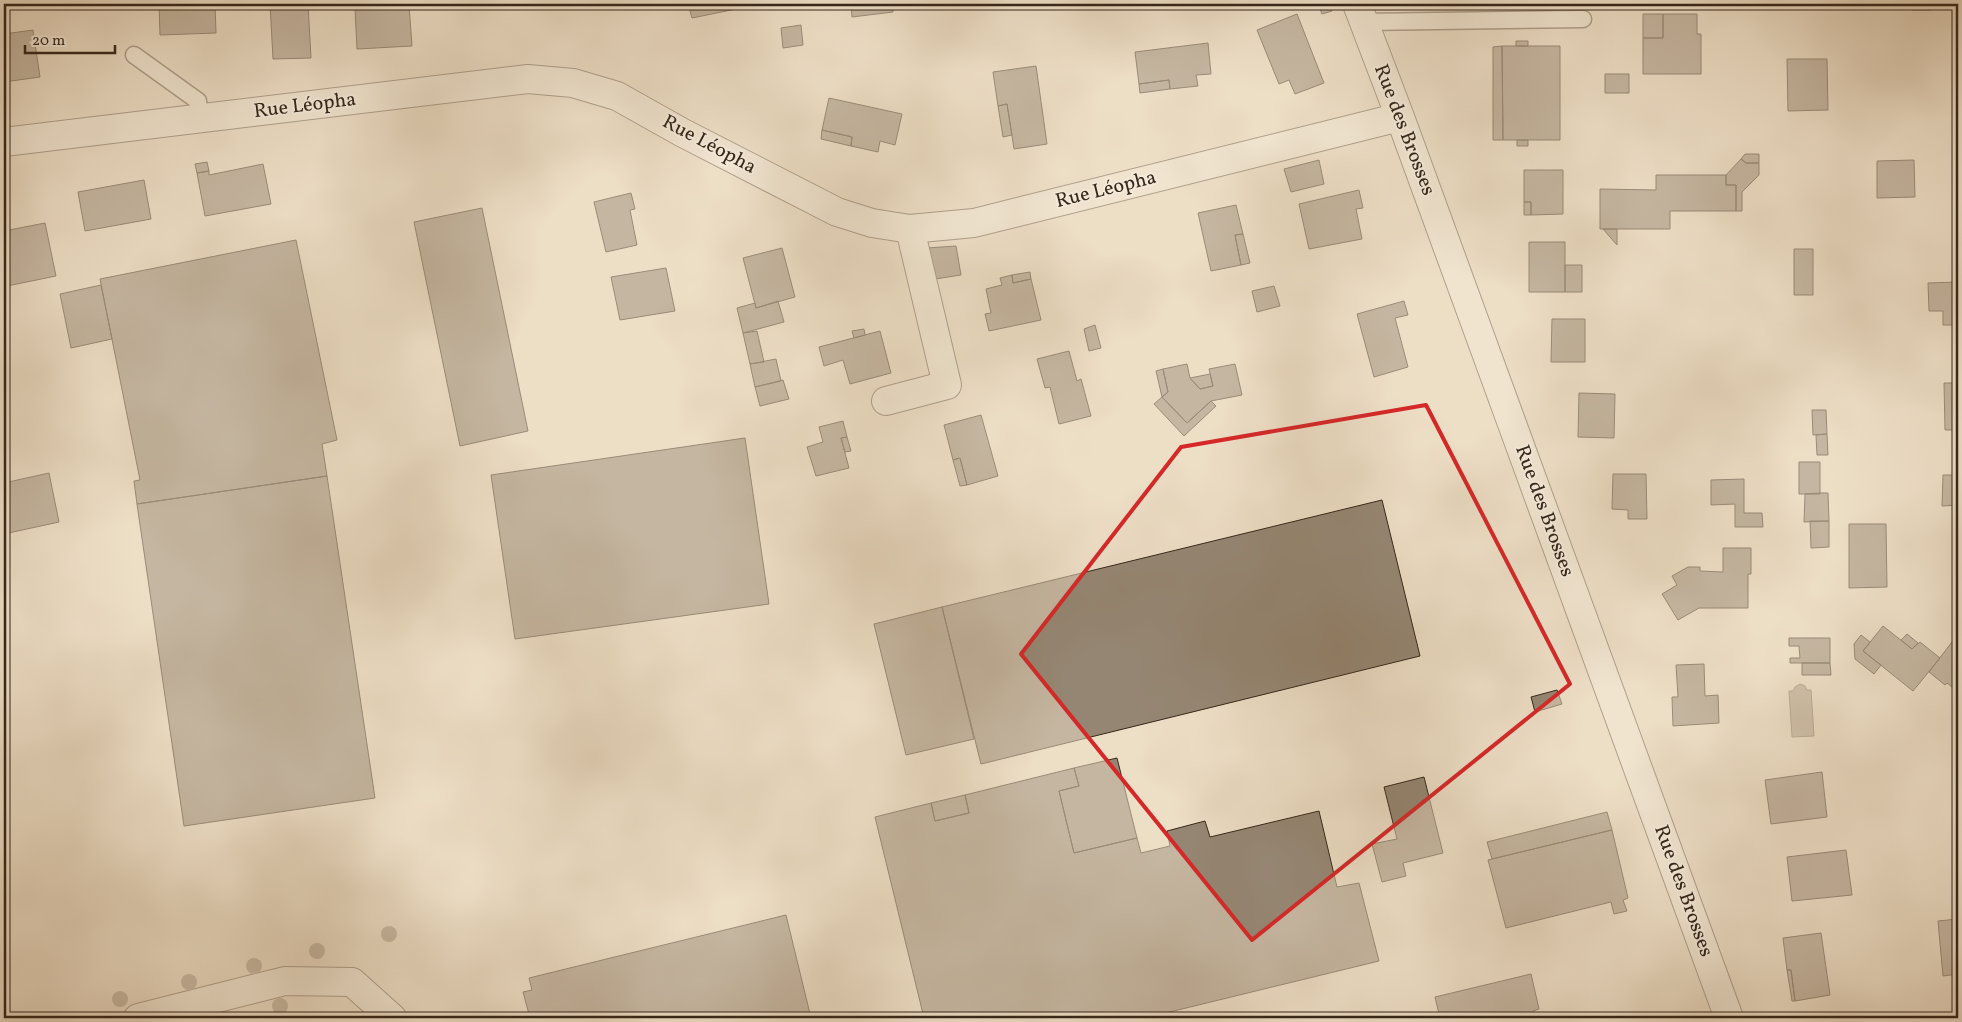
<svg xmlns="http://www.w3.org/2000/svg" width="1962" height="1022" viewBox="0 0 1962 1022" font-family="Vollkorn,serif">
<rect width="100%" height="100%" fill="#eddec6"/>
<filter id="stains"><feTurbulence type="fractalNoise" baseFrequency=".004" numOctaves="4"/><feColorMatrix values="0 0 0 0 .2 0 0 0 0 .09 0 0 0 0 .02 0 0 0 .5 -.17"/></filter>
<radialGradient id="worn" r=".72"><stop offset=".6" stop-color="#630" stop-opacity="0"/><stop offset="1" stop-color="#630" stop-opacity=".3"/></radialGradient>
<path fill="#afa08c" stroke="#7f705e" d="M1800,684L1805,686L1807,690H1811L1814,736L1792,737L1789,691H1793L1795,687Z"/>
<path fill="#958673" stroke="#36271a" d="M159,4H215L216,33L160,35Z
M270,4H308L311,58L273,59Z
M688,4H750L746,7L692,18Z
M851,4H892L893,12L852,17Z
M988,4H1025L988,8Z
M1318,4H1330L1332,11L1322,14Z
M1912,4H1931V10H1912Z
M409,5L412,46L357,49L355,8Z
M1297,14L1324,83L1295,94L1289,80L1279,84L1257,30Z
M1643,14H1663V38H1643Z
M1663,14H1697V34H1701V74H1643V38H1663Z
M801,25L803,45L783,48L781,28Z
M33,30L40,77L4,82V34Z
M1516,41H1528V46H1516Z
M1208,43L1211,74L1196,75L1198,86L1170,89L1169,80L1139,84L1135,52Z
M1502,46L1503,140H1493V47Z
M1502,46H1560V140H1503Z
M1787,59H1827L1828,110L1788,111Z
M1036,66L1047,144L1014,149L1007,104L998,106L993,72Z
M1605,74H1629V93H1605Z
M1169,80L1170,89L1140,93L1139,84Z
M829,98L902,114L895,145L880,141L878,152L851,146L852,137L822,130Z
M1007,104L1012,135L1003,137L998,106Z
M822,130L852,137L851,146L821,139Z
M1517,140H1528V146H1517Z
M1745,154H1759V163H1746L1741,159Z
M1741,159L1746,163H1759V175L1742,192V211H1736V185H1726V175Z
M1319,160L1324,184L1291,192L1284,169Z
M1914,160L1915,197L1877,198V161Z
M207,162L209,171L197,173L195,164Z
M263,164L271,204L205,216L197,173L209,171V175Z
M1524,170H1563V214L1531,215V202H1524Z
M1656,175H1726V185H1736V211H1670V229H1600V189L1656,190Z
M144,180L151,219L85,231L78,192Z
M1359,190L1363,208L1356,209L1362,239L1309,249L1299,204Z
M631,193L635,209L630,210L637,245L606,252L594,202Z
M1524,202H1531V215H1524Z
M1236,205L1243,234L1235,235L1241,265L1211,271L1198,213Z
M482,208L528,431L460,446L414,222Z
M45,223L56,276L7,286L4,272V231Z
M1603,229H1617V245Z
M1243,234L1250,263L1241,265L1235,235Z
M296,240L337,440L322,444L327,476L137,504L134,481L140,480L100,279Z
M1529,242H1565V292H1529Z
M956,246L961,275L935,279L927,248Z
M782,248L795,297L756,308L743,258Z
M1794,249H1813V295H1794Z
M1565,265H1582V292H1565Z
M666,268L675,311L620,320L611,277Z
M1030,272L1031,279L1013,283L1012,275Z
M1012,275L1013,283L1031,279L1041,320L989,331L985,314L991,313L986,289L1002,285L1000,278Z
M1958,282V325H1943V311H1929L1928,283Z
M101,285L112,339L71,348L60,294Z
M1274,286L1280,306L1257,312L1252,291Z
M778,301L784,322L743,333L737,308L755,303L756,308Z
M1404,301L1408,315L1395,318L1408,367L1374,377L1357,314Z
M1552,319H1585V362H1551Z
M1095,325L1101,348L1089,351L1084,329Z
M864,329L865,335L854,338L852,331Z
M757,331L764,362L750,364L743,333Z
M880,331L891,373L850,384L843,360L824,366L819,347Z
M1069,351L1077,381L1081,379L1091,416L1059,424L1050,387L1045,388L1037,359Z
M776,359L781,381L755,387L750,364Z
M1187,364L1190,378L1200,389L1213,386L1209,369L1235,364L1242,395L1211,401L1187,423L1162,397L1168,392L1163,369Z
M1163,369L1168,392L1162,397L1156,371Z
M1210,374L1213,386L1200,389L1190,378Z
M783,380L789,399L760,406L755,387Z
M1944,383H1958V430H1945Z
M1579,393L1615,394L1614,438L1578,437Z
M1162,397L1187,423L1211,401L1216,406L1184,436L1154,404Z
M1812,410H1826L1827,434L1813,435Z
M981,415L998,476L967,485L960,458L953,460L944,425Z
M843,421L847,437L841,438L849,468L816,476L807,447L823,442L819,427Z
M1827,434L1828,455H1817L1816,435Z
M847,437L851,451L845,452L841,438Z
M745,438L769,604L515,639L491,475Z
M960,458L967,485L960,486L953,460Z
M1799,462H1820V494H1799Z
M49,473L59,522L4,534V483Z
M1613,474H1646L1647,519H1628V510L1612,509Z
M1943,475H1958V505L1942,506Z
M327,476L375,798L184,826L137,504Z
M1744,479V513H1762L1763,527H1735V504L1711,505V480Z
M1820,493H1828L1829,521L1804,522L1805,494Z
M1382,500L1420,656L981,764L942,607Z
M1810,521H1829V547L1811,548Z
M1849,524H1886L1887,587L1849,588Z
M1723,548H1751V574H1748V608H1699L1678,620L1662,594L1677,585L1672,576L1688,567H1700V571L1723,572Z
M942,607L974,739L906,755L874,624Z
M1883,626L1912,649L1920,642L1940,658L1913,691L1863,651Z
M1907,634L1918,643L1912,649L1901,640Z
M1861,635L1870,642L1863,651L1881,665L1874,674L1855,659L1854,644Z
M1789,638H1830V663H1790V658H1800L1799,646H1789Z
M1955,638L1958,641V692L1947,683L1945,685L1929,672Z
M1802,663H1830L1831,675H1802Z
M1704,664L1705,696L1718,695L1719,723L1673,726L1672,697H1678L1676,665Z
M1557,690L1562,704L1535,712L1531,697Z
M1117,758L1137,838L1074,853L1059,791L1079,786L1074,768Z
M1074,768L1079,786L1059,791L1074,853L1137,838L1141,853L1170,846L1167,831L1205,821L1210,837L1319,811L1337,887L1359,883L1379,961L1145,1018H924L875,817L931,803L935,821L969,813L965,795Z
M1822,772L1827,817L1771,824L1765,780Z
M1424,777L1443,853L1403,863L1406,876L1382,882L1372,844L1397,839L1384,787Z
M965,795L969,813L935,821L931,803Z
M1607,812L1612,830L1492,859L1487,842Z
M1612,830L1628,898L1623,900L1627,911L1614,914L1611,902L1506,928L1488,860Z
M1846,850L1852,895L1792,901L1787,857Z
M786,915L811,1018H530L523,992L532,990L529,978Z
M1958,919V974L1943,976L1938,921Z
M1821,933L1830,995L1795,1001L1791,970H1787L1783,938Z
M1787,970H1791L1795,1001H1792Z
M1531,974L1539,1009L1533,1011L1534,1018H1440L1435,997Z"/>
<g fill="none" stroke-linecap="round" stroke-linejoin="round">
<defs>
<path id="lane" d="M1364,22L1583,19
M134,55L198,101L200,118"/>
<path id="street" d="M1357,4L1400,117L1729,1018
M4,142L528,79L573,83L617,96L683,133L837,212L872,223L910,229L974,223L1400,117
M886,401L947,385L910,229
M138,1018L285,981L352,982L392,1018"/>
</defs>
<use href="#lane" stroke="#645545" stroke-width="19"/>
<use href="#street" stroke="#645545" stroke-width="30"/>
<use href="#lane" stroke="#f3eada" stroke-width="16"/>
<use href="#street" stroke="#f3eada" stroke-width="28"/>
</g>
<g fill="#9d8e7b">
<circle cx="389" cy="934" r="8"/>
<circle cx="317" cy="951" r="8"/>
<circle cx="254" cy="966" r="8"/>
<circle cx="189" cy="982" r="8"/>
<circle cx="120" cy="999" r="8"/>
<circle cx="280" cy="1006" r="8"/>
</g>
<path d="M0 0H1962V1022H0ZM1426,405L1570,684L1252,940L1021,654L1181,447Z" fill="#eddec6" fill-opacity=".55" fill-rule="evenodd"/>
<path fill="none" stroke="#d62828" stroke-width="4" stroke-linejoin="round" d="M1426,405L1570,684L1252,940L1021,654L1181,447Z"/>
<g text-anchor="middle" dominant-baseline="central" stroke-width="4" stroke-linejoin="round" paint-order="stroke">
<g font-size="20" fill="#36271a" stroke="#f3eada">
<text transform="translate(305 106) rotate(-7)">Rue Léopha</text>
<text transform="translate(1404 130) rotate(69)">Rue des Brosses</text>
<text transform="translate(709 145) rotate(28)">Rue Léopha</text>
<text transform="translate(1106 190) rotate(-14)">Rue Léopha</text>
<text transform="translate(1544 511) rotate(70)">Rue des Brosses</text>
<text transform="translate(1683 891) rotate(70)">Rue des Brosses</text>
</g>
</g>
<rect width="1962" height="1022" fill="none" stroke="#eddec6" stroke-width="20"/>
<rect x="5" y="5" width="1952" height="1012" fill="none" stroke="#36271a" stroke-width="2.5"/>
<rect x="10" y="10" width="1942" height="1002" fill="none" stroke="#36271a"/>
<path d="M25 45v8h90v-8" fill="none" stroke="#36271a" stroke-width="2.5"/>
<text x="32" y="45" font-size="15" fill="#36271a" stroke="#f3eada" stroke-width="4" paint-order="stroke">20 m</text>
<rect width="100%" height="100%" filter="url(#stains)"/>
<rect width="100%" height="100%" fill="url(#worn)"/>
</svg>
